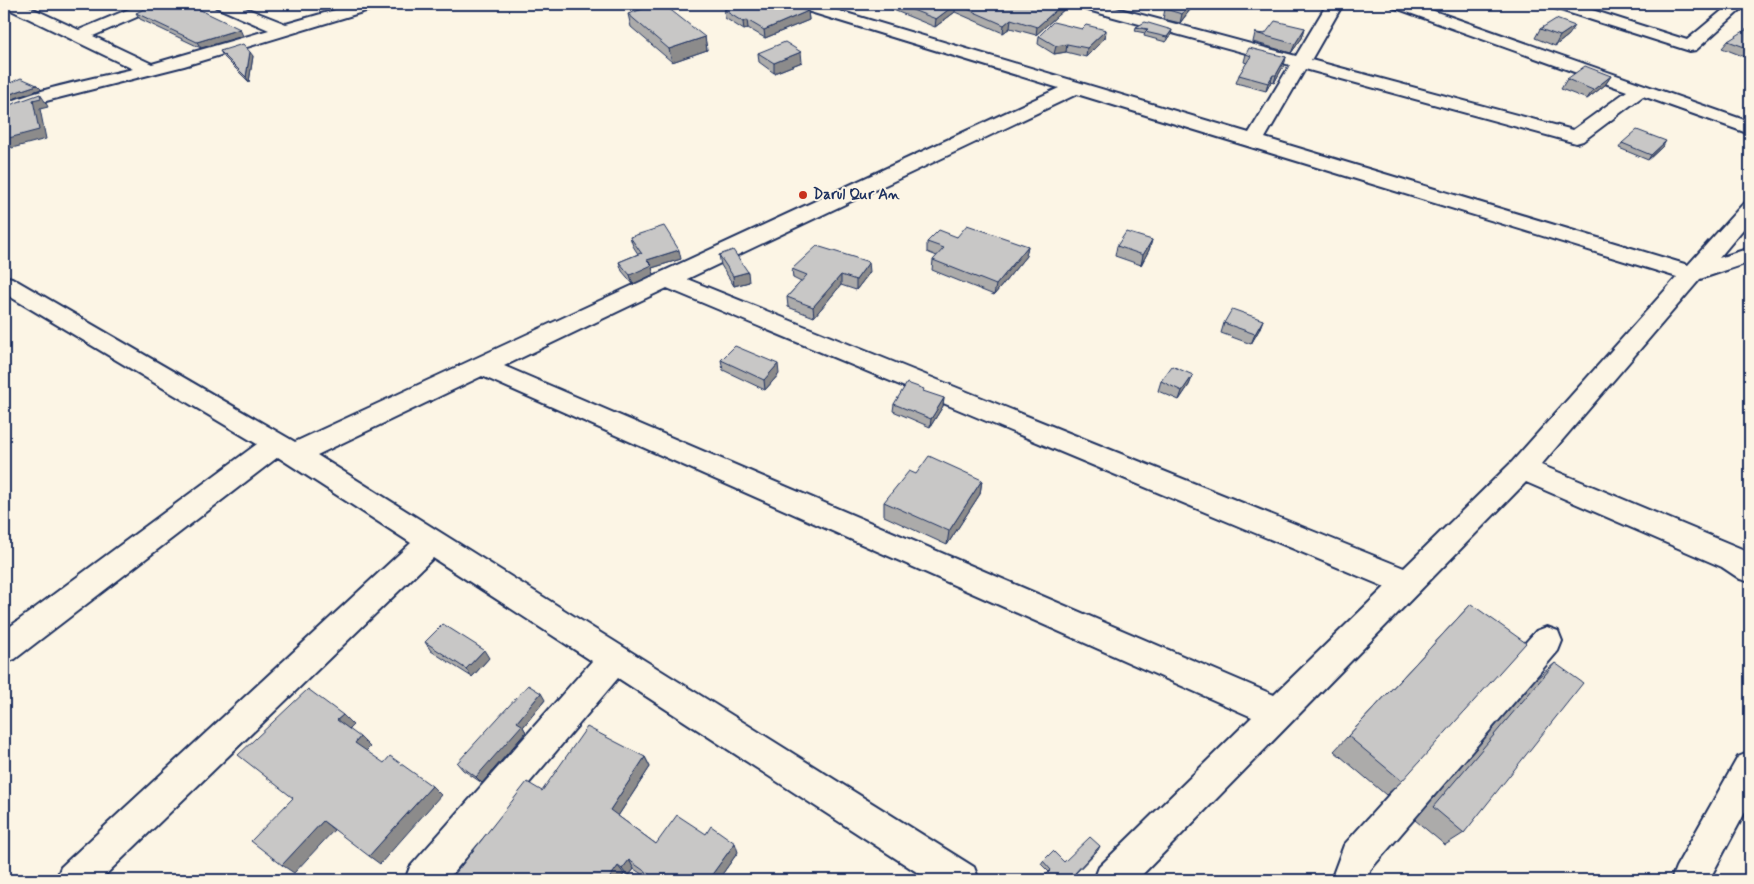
<svg xmlns="http://www.w3.org/2000/svg" width="1754" height="884" viewBox="0 0 1754 884" font-family="Mynerve,sans-serif">
<rect width="100%" height="100%" fill="#fcf5e5"/>
<filter id="ink" filterUnits="userSpaceOnUse"><feTurbulence type="fractalNoise" baseFrequency=".02" numOctaves="2"/><feDisplacementMap in="SourceGraphic" scale="10" xChannelSelector="R" yChannelSelector="G"/><feConvolveMatrix kernelMatrix="1 2 1 2 8 2 1 2 1" color-interpolation-filters="sRGB"/></filter>
<g filter="url(#ink)">
<g fill="none" stroke-linecap="round" stroke-linejoin="round">
<defs>
<path id="minor" d="M8,4H23L79,30L141,4H162L160,7L93,36L152,64L269,30L216,7L214,4H235L286,24L356,4H381L379,7L184,66L46,101L4,116V104C46,87 90,79 133,69L9,9L7,6Z
M792,4H816L1249,133L1290,65L1077,7L1075,4H1101L1296,56L1327,4H1343L1311,60L1573,130L1627,91L1393,7L1391,4H1414L1750,122V134L1643,96L1583,141L1576,143L1305,69L1265,138L1688,265L1743,204L1750,202V221L1719,258L1750,248V262L1700,279L1541,465L1742,549L1750,555V582L1740,579L1722,567L1526,482L1137,880H1094L1099,867L1252,717L482,376L317,455L974,867L979,880H929L618,678L447,880H405L410,867L592,661L433,558L100,880H56L61,867L411,543L278,457L15,659L4,663V631L257,444L4,293V276L12,278L295,442L1059,88L794,7ZM1077,94L1677,277L1512,462L1404,568L687,279ZM667,288L1385,587L1274,695L504,366Z
M1549,4H1573L1687,40L1730,4H1747L1696,50L1690,51L1551,7Z
M1547,627L1558,631L1562,641L1558,651L1371,869L1367,880H1331L1344,845L1536,631Z
M1750,752V803L1709,880H1671L1676,867L1738,757Z"/>
</defs>
<use href="#minor" stroke="#1b2f5e" stroke-width="4"/>
<use href="#minor" fill="#fcf5e5" fill-rule="evenodd"/>
</g>
<path fill="#acabaa" stroke="#1b2f5e" d="M881,4H1068V6L1036,35L1010,28L1003,33L955,12L935,27L881,5Z
M1194,5L1180,23L1163,19L1165,9Z
M724,10L808,11L809,20L765,38L748,28L744,30L725,18Z
M136,13L243,36L201,48L140,19Z
M628,14L705,37L707,50L672,62L631,27Z
M1136,27L1171,35L1166,42L1144,36L1145,33L1135,31Z
M1305,28L1302,38L1291,53L1253,42L1255,33L1265,34Z
M1082,29L1106,30L1105,38L1086,57L1066,52L1054,54L1038,44L1039,36Z
M1540,29L1569,35L1555,46L1535,38Z
M1750,30V59L1722,48L1728,41Z
M220,51L253,56L249,82L223,56Z
M758,53L802,62L774,73L759,62Z
M1246,54L1286,57L1284,65L1274,83L1271,82L1266,91L1236,83L1239,75L1247,63L1244,62Z
M1611,76L1605,85L1587,99L1561,89L1567,79Z
M1622,143L1663,146L1648,160L1619,148Z
M630,237L681,259L652,268L654,274L633,284L622,271L619,262L638,254L633,246Z
M957,237L1028,246L1026,256L994,295L932,270L933,260L937,256L927,252V242Z
M1152,240L1149,250L1141,265L1115,256L1117,246Z
M719,255L749,282L734,286L721,265Z
M792,269L870,272L856,290L841,285L814,317L788,307L787,297L801,282L793,278Z
M1263,320L1259,330L1251,344L1221,333L1224,323Z
M721,360L779,374L765,390L723,370Z
M1193,375L1189,385L1179,400L1158,391L1161,381Z
M944,398L943,406L930,427L893,411L894,404Z
M916,474L982,480L980,494L947,545L884,516V502Z
M1471,604L1402,781L1386,795L1334,751Z
M425,642L489,658L472,677L431,651Z
M1555,663L1464,833L1445,845L1415,820L1536,679Z
M545,700L523,727L526,732L482,783L463,770L457,763Z
M645,757L650,767L618,816L656,844L706,834L738,852L718,880H651L634,869L628,877L624,874L620,880H452L542,791Z
M1098,850L1075,873L1049,872L1041,864L1043,861L1064,862Z"/>
<path fill="#8c8b8b" stroke="#1b2f5e" d="M956,4L955,12L935,27L936,19Z
M1063,4H1068V6L1036,35L1037,27Z
M1190,4H1194L1180,23L1182,14Z
M808,11L809,20L765,38L764,30Z
M1011,19L1010,28L1003,33L1004,25Z
M747,20L748,28L744,30L743,22Z
M1575,26L1569,35L1555,46L1560,36Z
M1305,28L1302,38L1291,53L1295,44Z
M240,29L243,36L201,48L197,42Z
M1106,30L1105,38L1086,57L1087,48Z
M1172,30L1171,35L1166,42L1167,37Z
M705,37L707,50L672,62L669,49Z
M1067,44L1066,52L1054,54L1056,46Z
M250,52L253,56L249,82L246,77Z
M801,52L802,62L774,73V63Z
M1286,57L1284,65L1274,83L1276,75Z
M1273,75L1271,82L1266,91L1268,83Z
M1611,76L1605,85L1587,99L1593,90Z
M37,85L41,89L4,102V96Z
M40,94L46,103L48,107L40,109L46,139L12,148L5,139L33,100Z
M1666,141L1663,146L1648,160L1651,155Z
M1152,240L1149,250L1141,265L1143,255Z
M1028,246L1026,256L994,295L996,285Z
M679,250L681,259L652,268L654,274L633,284L630,275L647,260Z
M869,262L870,272L856,290V280Z
M748,272L749,282L734,286L733,276Z
M841,275V285L814,317L813,307Z
M1263,320L1259,330L1251,344L1255,334Z
M778,364L779,374L765,390L764,380Z
M1193,375L1189,385L1179,400L1182,391Z
M944,398L943,406L930,427L931,419Z
M982,480L980,494L947,545L949,531Z
M484,650L489,658L472,677L466,669Z
M541,693L545,700L523,727L526,732L482,783L476,777L517,722Z
M343,715L353,725L348,730L337,720Z
M360,737L370,747L365,752L355,743Z
M645,757L650,767L616,819L610,810Z
M432,786L441,795L380,864L369,856Z
M323,821L334,830L294,873L282,865Z
M735,843L738,852L718,880H708Z
M1100,846L1098,850L1073,876L1075,873Z
M629,860L634,869L628,877L622,869Z
M618,866L624,874L620,880H608Z"/>
<path fill="#c8c7c6" stroke="#1b2f5e" d="M154,4H188L240,29L197,42L136,13Z
M657,4H663L705,37L669,49L628,14Z
M739,4H780L808,11L764,30L747,20L743,22L724,10Z
M897,4H1063L1037,27L1011,19L1004,25L956,4L936,19Z
M1177,4H1190L1182,14L1165,9Z
M1556,19L1575,26L1560,36L1540,29Z
M1275,21L1305,28L1295,44L1255,33L1265,34Z
M1053,22L1082,29L1086,25L1106,30L1087,48L1067,44L1056,46L1039,36Z
M1145,22L1172,30L1167,37L1145,32L1148,29L1136,27Z
M1747,29L1750,30V49L1728,41Z
M785,42L801,52L774,63L758,53Z
M243,44L250,52L246,77L220,51Z
M1249,48L1286,57L1276,75H1273L1268,83L1239,75L1251,56L1246,54Z
M1585,66L1611,76L1593,90L1567,79Z
M21,78L37,85L4,96V86Z
M40,94L41,98L33,100L39,130L5,139L4,134V107Z
M1637,130L1666,141L1651,155L1622,143Z
M967,225L1028,246L996,285L933,260L944,248L927,242L939,230L957,237Z
M664,226L679,250L647,260L652,265L630,275L619,262L641,253L642,254L630,237Z
M1126,232L1152,240L1143,255L1117,246Z
M817,246L869,262L856,280L841,275L813,307L787,297L807,275L792,269Z
M733,250L748,272L733,276L719,255Z
M1232,309L1263,320L1255,334L1224,323Z
M735,346L778,364L764,380L721,360Z
M1172,366L1193,375L1182,391L1161,381Z
M907,383L924,389L923,391L944,398L931,419L894,404Z
M929,456L982,480L949,531L884,502L909,471L916,474Z
M1471,604L1526,643L1402,781L1348,736Z
M443,624L484,650L466,669L425,642Z
M1555,663L1583,683L1464,833L1433,807Z
M528,685L541,693L517,722L522,725L476,777L457,763Z
M308,689L343,715L337,720L360,737L355,743L384,763L390,756L432,786L369,856L323,821L282,865L251,841L293,798L238,755Z
M587,727L645,757L610,810L656,844L677,815L706,834L711,826L735,843L708,880H664L659,877L657,880L629,860L622,869L618,866L608,880H453L451,879L527,782L542,791Z
M1090,837L1100,846L1075,873L1082,880H1041L1051,870L1043,861L1053,851L1064,862Z"/>
</g>
<circle fill="#c8321e" stroke="#fcf5e5" stroke-width="2" cx="803" cy="195" r="5"/>
<g text-anchor="middle" dominant-baseline="central" stroke-width="4" stroke-linejoin="round" paint-order="stroke">
<g font-size="15" font-weight="bold" fill="#1b2f5e" stroke="#fcf5e5" text-anchor="start">
<text x="813" y="195">Darul Qur An</text>
</g>
</g>
<rect width="1754" height="884" fill="none" stroke="#fcf5e5" stroke-width="20"/>
<rect x="10" y="10" width="1734" height="864" fill="none" stroke="#1b2f5e" stroke-width="2" filter="url(#ink)"/>
</svg>
